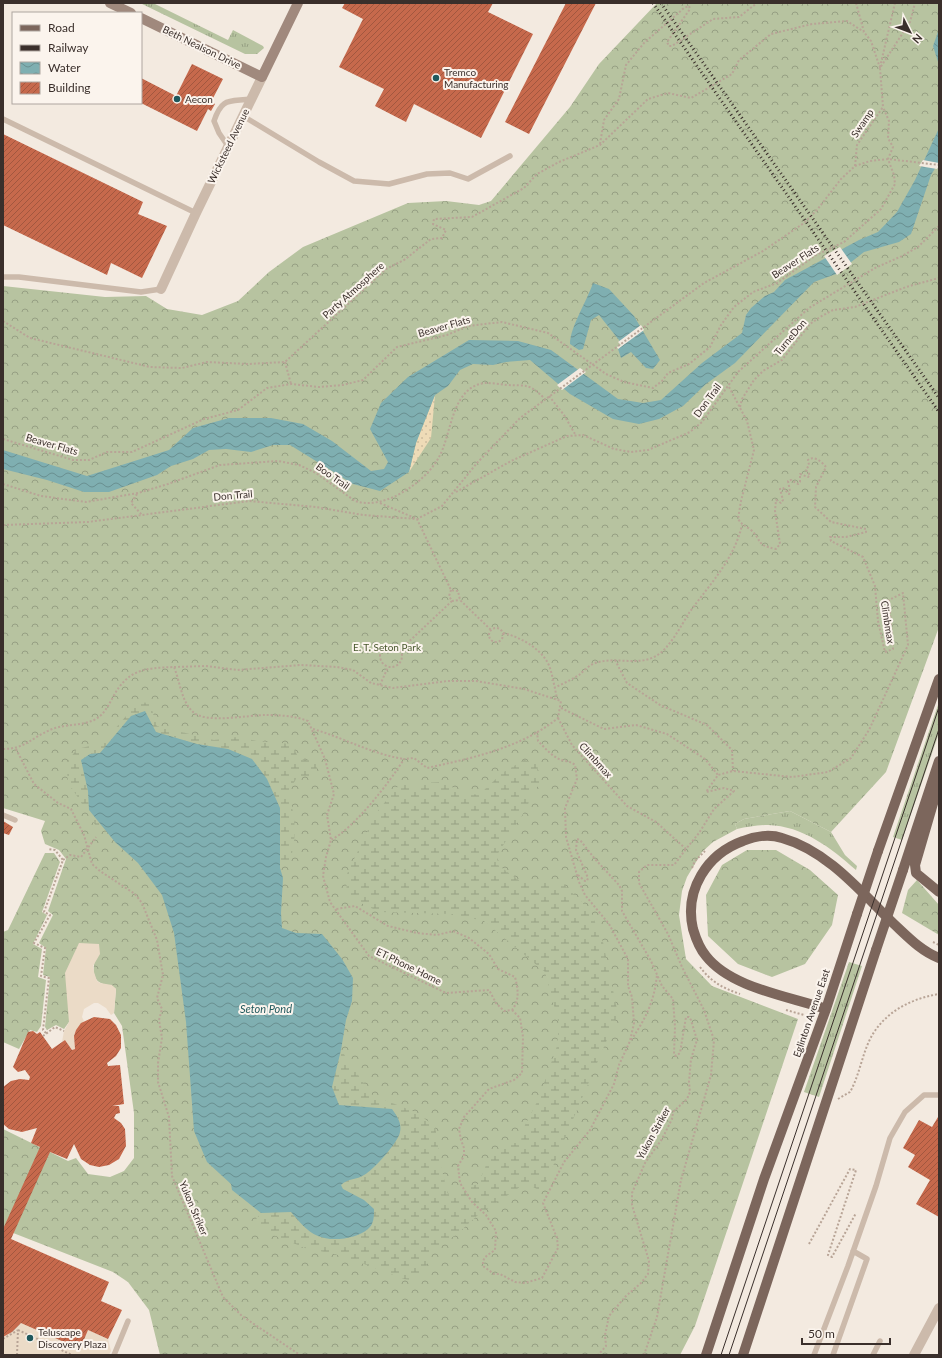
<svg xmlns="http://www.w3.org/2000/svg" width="942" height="1358" viewBox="0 0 942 1358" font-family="Lato,sans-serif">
<defs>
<pattern id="grass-tufts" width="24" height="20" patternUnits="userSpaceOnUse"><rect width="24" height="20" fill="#b7c3a0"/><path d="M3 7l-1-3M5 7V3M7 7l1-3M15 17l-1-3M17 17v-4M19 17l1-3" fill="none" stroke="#969f83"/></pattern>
<pattern id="forest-crowns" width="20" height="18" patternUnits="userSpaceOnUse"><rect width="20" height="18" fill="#b7c3a0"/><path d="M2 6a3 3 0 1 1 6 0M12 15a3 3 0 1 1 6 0" fill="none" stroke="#969f83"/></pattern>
<pattern id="wetland-marsh" width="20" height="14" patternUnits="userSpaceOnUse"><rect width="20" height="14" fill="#b7c3a0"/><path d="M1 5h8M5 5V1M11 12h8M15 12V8" fill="none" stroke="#969f83"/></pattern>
<pattern id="sand-dots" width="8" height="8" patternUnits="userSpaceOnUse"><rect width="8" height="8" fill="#eedbb7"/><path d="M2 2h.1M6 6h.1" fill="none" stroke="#cdbc9e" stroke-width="1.8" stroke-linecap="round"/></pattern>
<pattern id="water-waves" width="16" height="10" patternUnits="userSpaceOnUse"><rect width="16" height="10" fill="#7fafb1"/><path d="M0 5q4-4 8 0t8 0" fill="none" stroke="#698f90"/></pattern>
<pattern id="building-hatch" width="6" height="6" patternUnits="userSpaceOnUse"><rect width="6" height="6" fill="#c6694c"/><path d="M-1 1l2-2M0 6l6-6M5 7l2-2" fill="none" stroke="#a2573f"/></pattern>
</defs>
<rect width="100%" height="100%" fill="#f3eae0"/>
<path fill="url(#grass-tufts)" d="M140,3H153L228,40L233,30L263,46L264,48L257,54H245Z
M939,702V733L902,840L893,837Z
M790,811L831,832L845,855L857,866L856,870C831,848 803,826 768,825C758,825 747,827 737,829L735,824L744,819Z
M849,962L862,966L819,1097L804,1092Z"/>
<path fill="url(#forest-crowns)" d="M657,3H939V627L886,772L831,832L790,811L744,819L735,824L737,829L713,842L702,852L687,877L682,891L679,915L686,959L712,986L798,1019L695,1326L680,1355H160L149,1310L128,1282L113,1272L3,1229V1129L68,1161L76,1158L88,1174L110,1177L124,1171L134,1158V1113L122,1026L114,1013L116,989C111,984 107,986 101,983C87,977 97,955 99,944L69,1017V1022L64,1029L56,1025L47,1030L45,1027L50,977L43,975L46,948L39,943L53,915L48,911L66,859L59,850L45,844L41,831L45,821L3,808V286L105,297L146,296L167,309L202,315L238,301L269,272L303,247L408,203L446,201L479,205L491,201L570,107L599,64Z
M747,850H776L810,870L838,895L832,925L805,964L772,977L738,964L708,936L706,895L722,865Z
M45,853H54L60,862L42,912L47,915L33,944L42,949L38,977L46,980L41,1026L37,1032L30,1030L19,1049L3,1042V932L8,930Z
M917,880L939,905V935L902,913L908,890Z"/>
<path fill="url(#wetland-marsh)" d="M138,702L150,703L157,726L214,740L237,737L257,741L292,744L299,759L316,761L317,769L309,776H298L288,792C296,818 297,835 290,862L280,868V847L228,749L197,744L156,732L109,744L100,753L90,754L81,760L88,791L89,810L104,828L99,831L68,782L66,763L77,749L98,744L114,730Z
M524,760L538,764L537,775L540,784L530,794L528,806L497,855L498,865L523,883L560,881L590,910L603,942L618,1014L542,1192L526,1183L478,1215L457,1234L432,1251L424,1273L417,1281L404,1279L343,1256L305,1248L259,1229L256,1219L261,1213L291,1212L302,1226L337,1240L368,1229L364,1200L343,1189L341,1185L345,1181L364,1176L360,1106L338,1105L332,1087L341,1050L372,1095L415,1112L435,1126L441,1167L448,1194L478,1184L488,1161L505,1143H523L520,1135L539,1098L557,1046L559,1024L545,972L484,921L452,914L379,912L347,896L346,876L376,813L400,784L440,782L466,793L479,795L502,773Z"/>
<path fill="url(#sand-dots)" d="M435,395L431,438L409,472L416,443Z"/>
<path fill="#ebdbc7" d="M79,943L99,944L100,954L93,966L94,972L97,981L100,983L112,985L116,989L114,1013L111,1015L106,1008L98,1003H94L84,1009L82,1017L84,1021L76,1030L74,1036L75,1049L72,1050L65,1040L62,1042L64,1031L69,1022L65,973Z
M21,1323L88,1330L108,1339L111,1351L109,1355H3V1337L12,1332Z"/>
<path fill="url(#water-waves)" d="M939,29V65L933,46Z
M939,128V162L931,175L911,234L899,242L864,252L836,274L814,282L735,363L706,384L683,406L659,419L639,424L613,419L570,394L530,360L506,362L493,365L473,364L460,370L448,386L435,395L416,443L409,472L380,491L353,484L290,445H273L251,452L226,449L209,450L193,459L171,466L157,475L109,492H84L47,480L3,469V450L87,476L169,450L193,428L229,418H271L303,424L332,441L371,471L384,469L388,462L370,429L381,403L408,377L469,340L518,341L551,350L618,399L643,403L661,400L702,363L742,333L746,315L751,308L765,296L774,292L785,280L859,240L878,232L897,212L915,180Z
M593,283L609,289L634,316L660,360L653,369L646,368L631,352L621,358L618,349L623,345L599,315L591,320L583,349L579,350L570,344C570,327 587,301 593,283Z
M145,711L156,732L197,744L228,749L252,759L267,779L280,808V868L283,878L281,913L282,928L296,933L322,934L342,959L353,978L352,1001L346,1020L341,1050L332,1087L339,1105L392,1109C397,1116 402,1123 400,1132C399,1141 373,1171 364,1175C357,1180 348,1178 341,1185L343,1189L364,1200L374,1209C374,1217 374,1224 368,1229C357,1239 331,1242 318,1236C306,1231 299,1221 291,1212L261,1213L232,1190L231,1184L207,1162L194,1131L186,1022L174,933L162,895L138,863L115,842L89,810L88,791L81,760L90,754L100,753L131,716Z"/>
<path fill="#f3eae0" d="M923,160L939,163V166L937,169L919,166Z
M840,247L852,264L837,275L824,256Z
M641,325L644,330L618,349L617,347L621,345L618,342Z
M580,368L586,372L562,390L557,385Z"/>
<path fill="url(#building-hatch)" d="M345,3H493L488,12L533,34L481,138L414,104L406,122L375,106L384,89L339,67L363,19L342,8Z
M566,3H596L529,134L505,122Z
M192,64L223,79L211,102L215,104L211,111L208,109L197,131L141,103V78L176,96Z
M3,134L143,202L138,214L167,226L142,278L111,263L107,275L3,225Z
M3,821L13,827L9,835L3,833Z
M94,1017L110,1019L116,1025L121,1035V1048L116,1056L107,1063L108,1066L120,1065L124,1104L112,1106H119L120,1113L116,1114L114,1118L121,1123L125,1129L126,1146L119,1159L109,1165L99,1167L90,1165L81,1159L74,1144L67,1159L50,1152L11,1239L109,1282L101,1301L122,1310L108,1339L88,1330L80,1349L21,1323L12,1332L3,1337V1229L40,1147L31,1143L37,1128L22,1132L9,1129L3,1124V1087L11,1081L20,1079L29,1080L30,1077L25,1070L18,1072L13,1067L28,1032L33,1031L37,1034L40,1032L52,1049L65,1040L72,1050L75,1049L74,1036L76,1030L81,1023Z
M938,1117L939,1118V1217L916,1204L930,1180L908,1167L915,1155L903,1148L919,1120L932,1127Z"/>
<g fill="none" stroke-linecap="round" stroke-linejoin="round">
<path stroke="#b8a496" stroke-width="2" stroke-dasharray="2 2" stroke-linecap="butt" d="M856,3L864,32L871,41L880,68
M880,67L895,3
M600,144L604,120L619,99L626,65L644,43L684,8L689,6L690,9L667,42L669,46H672L713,19L739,17L757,3
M855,166L857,145L883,107L880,68L910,22L915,3
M3,321L30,338L150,367L182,368L207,362L248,364L285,362L386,269L404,260L431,239L442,238L446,230L433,224L434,219L472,217L524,188L537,174L559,162L600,145L648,99L668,93L691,98L732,74L739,60L771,34L812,24L847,21L864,32
M285,362L291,384
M549,396L564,415L575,434
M740,407L742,399L754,380L763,371L782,360L810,324L820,317L833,310L855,307L906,287L939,278
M3,439L73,460H89L107,452H132L204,419L238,410L267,388L291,384L319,387L343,385L363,380L397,347L447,335L468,326L502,322L548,333L606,374L624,382L653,388L662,381L668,373L689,364L710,347L721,325L734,307L753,292L777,283L816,255L844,242L881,209L895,184L894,175L888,159L893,147L888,138L889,121L883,107
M3,484L41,496L86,502L138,493L168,484L220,465L278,461L299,465L316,473L355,501C384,511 426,482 439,457C452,434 451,387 485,383C492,383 500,384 507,385C527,386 529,383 545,399
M456,492L511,461L567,436L583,435L614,449L631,452L648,450L690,432L702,422L738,372L809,308L875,268L902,256L918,247L939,226
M137,494L131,503L142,515
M380,503L417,519L451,590L458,591L460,600L491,630
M3,525L88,522L249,501L316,507L363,515L417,519L442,506L477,463L520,418L704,283L763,251L804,223L817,210L841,179L855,166L870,161L888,159L939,165
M451,590L449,596L452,601L460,600
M489 635a7 7 0 1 1 14 0a7 7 0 1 1-14 0Z
M503,633C521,637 544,650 550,668C553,678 555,689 557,699
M380 656a11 11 0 1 1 22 0a11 11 0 1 1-22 0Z
M401,649L452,601
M615,660L627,683L660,705L707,725L732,750L733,771
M174,667L206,666L237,670L301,665L337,667L353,670L371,683L393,688L447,681H476L524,689L561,701L558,718C521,748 472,758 427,768L414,758L404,759C390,782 354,828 331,840
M380,685L388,667
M554,688C562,684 571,680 579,675C583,672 588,666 593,664C613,655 637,667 656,656C669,649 681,626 689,613C709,585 734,560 742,525
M561,708L604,729L636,725L667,734L705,759L718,775
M558,718L572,745L627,806L656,822L686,849L699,833L714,809L734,791L724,788L706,792L718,775L733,771L792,777L828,772L851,758L869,730L908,645L903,593L889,600L893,649L885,652L878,621L875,586L863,557L831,541L830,537H846L866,532V529L831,522L815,507L816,487L826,467C822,462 814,455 808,460L809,465L806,470L810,475L808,477L800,474V482L798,484L791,480L788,481L790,491L789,494L783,488L780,489L783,500L781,503L776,500L775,511L780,544L776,549C755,545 763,541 751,530C746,526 742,525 738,519L741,501L754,450L747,421L728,385
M313,729C344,738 372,754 404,759
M3,749C25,749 31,738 50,730C63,724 81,726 94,720C104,715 108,706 113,697C128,669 145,668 174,667C180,681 181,701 193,712C206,724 248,715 266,715C280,715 295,716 308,721L325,759L334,794L327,815L331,840L326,857L323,876L330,902L369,956L446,993L489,990L496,1003L504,1011L512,1010C520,1000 518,989 515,977L498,969L489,954L469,938L453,931L437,935L417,933L388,926L355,906L336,909
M16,749L34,784L58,803L71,809L84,835L92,864L100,871L135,894L142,903L157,940L163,975L157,998L162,1009L159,1020L162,1038L158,1063V1082L169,1117L172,1176L223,1297L242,1316L300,1355
M63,860L70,855L81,857L96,837
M692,868L695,861L705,851
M578,875L585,881H587L588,878L576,850L577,839L580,840L595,859L619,885L622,891V911L651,961L662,986L673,999L675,1027L674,1054L676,1056L680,1053L686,1017H689L691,1020L697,1040L691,1059L689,1082L690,1092L687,1099L673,1112L672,1119L662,1139L645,1163L632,1193V1205L649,1261L648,1274L641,1283L626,1296L609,1316L605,1335L606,1346L598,1355
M933,942L939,945
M700,967C711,982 723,988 740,994
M512,1010L520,1018L523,1037L522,1073L514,1080L489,1089L464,1117L459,1129L461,1140L464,1148V1156L458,1166L460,1183L472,1202L486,1215L496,1231L495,1250C488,1255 482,1257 483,1266L494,1274H500L515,1282L525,1283L542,1278L558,1248L557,1238L543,1203L564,1162L590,1130L614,1084L619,1065L630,1041L634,1023L632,997L628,986V959L609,924L585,895L579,882L566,837L565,808L577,779L575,765C569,760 563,762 557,758C550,754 544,747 538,741L537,732
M786,1010L804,1015
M46,1033L43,1030L49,978L41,976L45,948L34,943L50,915L44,912L63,860L55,850L48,849
M43,1036L55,1027L64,1031
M631,1040C646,1019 655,999 657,974
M838,1099L850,1092C858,1078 861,1061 867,1046C879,1015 908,999 939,994
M809,1244L850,1169L856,1170L828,1255L832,1257L856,1213
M18,1330L72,1355
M3,1339L18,1330
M17,1355L18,1330
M644,1355L657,1317L681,1180L711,1075L714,1040L704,1010L682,967L668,934L639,883V872L647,865H674L686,849"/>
<path stroke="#ccbaab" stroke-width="5.5" d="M243,116L319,162L354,181L389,184L427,174L450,173L468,179L510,156
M3,119L196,213
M228,146L219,133L214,121C222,97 229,102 251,99
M3,277H19L141,292L161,289
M3,815L15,820
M114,1355L128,1321
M814,1355L848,1266L876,1186L890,1138L905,1112L924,1095H939
M833,1355L867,1259L853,1251
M873,1355L880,1341"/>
<path stroke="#ccbaab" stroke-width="10" d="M161,289L196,213L262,77
M914,1355L939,1308"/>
<path stroke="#a0897d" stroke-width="10" d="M110,3L131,13
M141,18L262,77L298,3"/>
<path stroke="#7c665c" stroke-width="10" d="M939,783L915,865L916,873L939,892
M878,851L939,679
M903,870L939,761
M826,1009C788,996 731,988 706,956C699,948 696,939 693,929C684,890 707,854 743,841C755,836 770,834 782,838C828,851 861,892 894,924C908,937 921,951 939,958
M706,1355L764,1179L826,1009L857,914
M743,1355L876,950"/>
<path stroke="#3a2f2b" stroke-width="1" d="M721,1355L939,707
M729,1355L939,729"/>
<path stroke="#3a2f2b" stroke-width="3" stroke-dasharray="1 3" stroke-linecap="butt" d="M653,3L939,412
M661,3L939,398"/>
<path stroke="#7c665c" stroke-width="10" d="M857,914L878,851
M876,950L903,870"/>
</g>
<g fill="#1f585c" stroke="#fbf4ed" stroke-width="1.5">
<circle cx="436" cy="78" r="4"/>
<circle cx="177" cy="99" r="4"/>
<circle cx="30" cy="1338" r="4"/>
</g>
<g text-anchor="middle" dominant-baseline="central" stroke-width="4" stroke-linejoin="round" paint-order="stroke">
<g font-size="10" fill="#3a2f2b" stroke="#fbf4ed">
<text transform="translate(202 47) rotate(26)">Beth Nealson Drive</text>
<text transform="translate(862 123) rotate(-56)">Swamp</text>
<text transform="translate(228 146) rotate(-64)">Wicksteed Avenue</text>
<text transform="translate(795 261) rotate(-33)">Beaver Flats</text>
<text transform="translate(353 290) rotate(-42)">Party Atmosphere</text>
<text transform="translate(444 326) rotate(-16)">Beaver Flats</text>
<text transform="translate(790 337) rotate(-50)">TurneDon</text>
<text transform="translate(707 400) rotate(-54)">Don Trail</text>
<text transform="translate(52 444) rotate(16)">Beaver Flats</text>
<text transform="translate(333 476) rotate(35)">Boo Trail</text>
<text transform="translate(233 495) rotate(-5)">Don Trail</text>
<text transform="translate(888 622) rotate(81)">Climbmax</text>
<text transform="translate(596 760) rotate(48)">Climbmax</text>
<text transform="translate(409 966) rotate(26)">ET Phone Home</text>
<text transform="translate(811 1013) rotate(-71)">Eglinton Avenue East</text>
<text transform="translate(653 1133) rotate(-61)">Yukon Striker</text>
<text transform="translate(194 1208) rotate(67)">Yukon Striker</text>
</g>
<g font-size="10" fill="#3a2f2b" stroke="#fbf4ed" text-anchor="start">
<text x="444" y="72">Tremco<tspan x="444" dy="12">Manufacturing</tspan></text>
<text x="185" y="99">Aecon</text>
<text x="38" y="1332">Teluscape<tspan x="38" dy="12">Discovery Plaza</tspan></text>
</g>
<g font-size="10" fill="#49582e" stroke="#fbf4ed">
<text x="387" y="647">E. T. Seton Park</text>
</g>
<g font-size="11" font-style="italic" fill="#1f585c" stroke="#fbf4ed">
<text x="266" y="1008">Seton Pond</text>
</g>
</g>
<rect width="942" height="1358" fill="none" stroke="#3a2f2b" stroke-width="8"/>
<rect x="12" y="12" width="130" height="92" fill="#fbf4ed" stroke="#aea59f"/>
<rect x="20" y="25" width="20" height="6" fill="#7c665c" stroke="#aea59f"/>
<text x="48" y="32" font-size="12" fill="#3a2f2b">Road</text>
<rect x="20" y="45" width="20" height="6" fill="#3a2f2b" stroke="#aea59f"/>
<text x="48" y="52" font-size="12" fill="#3a2f2b">Railway</text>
<rect x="20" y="62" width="20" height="12" fill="url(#water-waves)" stroke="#aea59f"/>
<text x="48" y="72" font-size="12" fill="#3a2f2b">Water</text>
<rect x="20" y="82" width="20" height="12" fill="url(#building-hatch)" stroke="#aea59f"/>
<text x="48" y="92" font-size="12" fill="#3a2f2b">Building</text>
<g transform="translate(910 32) rotate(132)" stroke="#fbf4ed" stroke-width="3" paint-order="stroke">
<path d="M0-3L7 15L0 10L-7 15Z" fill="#3a2f2b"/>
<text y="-6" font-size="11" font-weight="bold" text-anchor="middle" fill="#3a2f2b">N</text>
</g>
<path d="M802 1338v6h88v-6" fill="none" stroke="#3a2f2b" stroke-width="2"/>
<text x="808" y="1338" font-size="12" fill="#3a2f2b" stroke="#fbf4ed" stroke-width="3" paint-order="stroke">50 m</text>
</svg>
